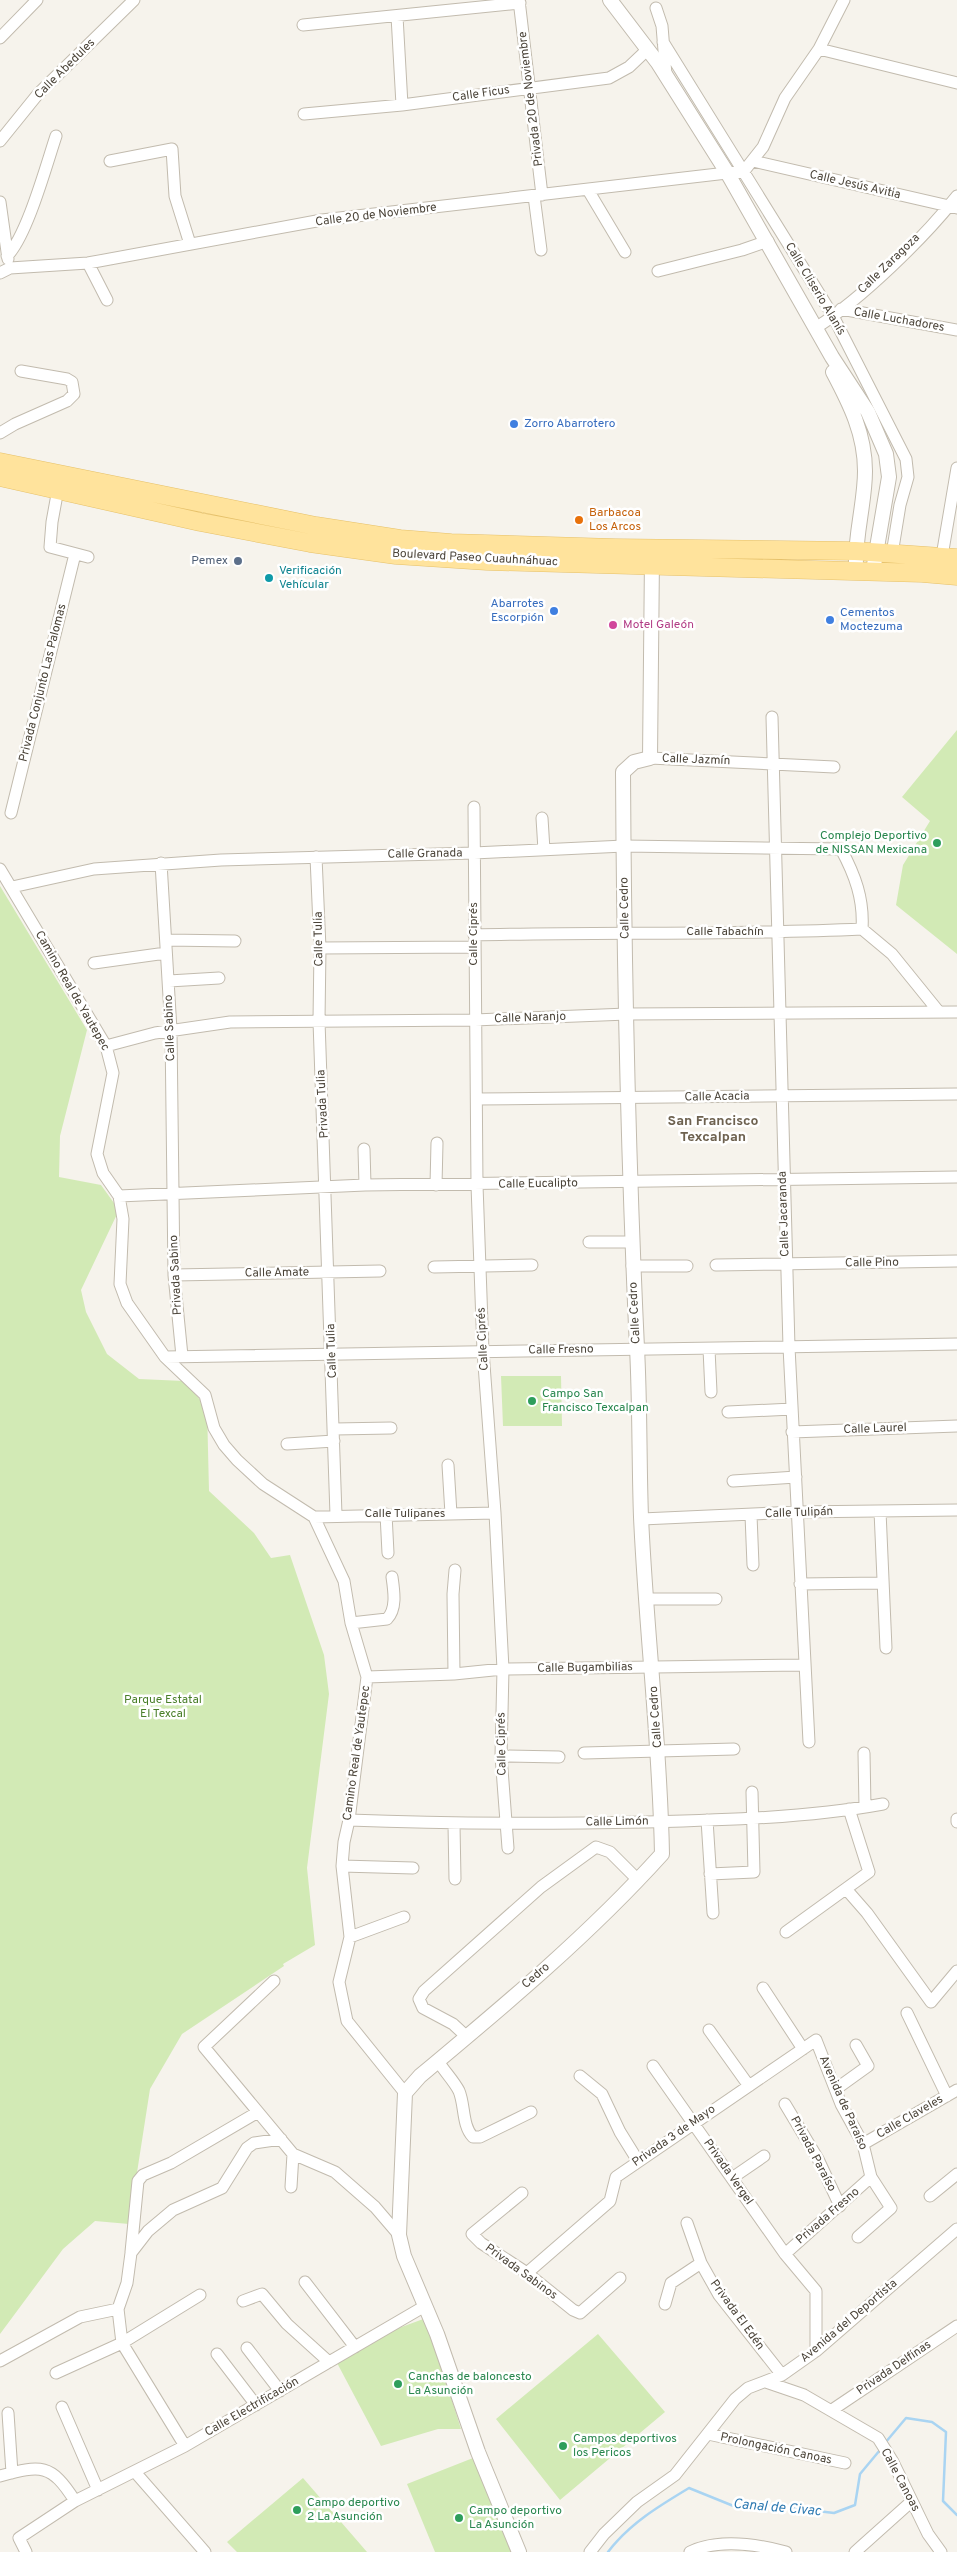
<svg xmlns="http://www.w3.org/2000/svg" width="957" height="2552" viewBox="0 0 957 2552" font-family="Overpass,sans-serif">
<rect width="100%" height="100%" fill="#f6f3ec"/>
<path fill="#d2eab5" d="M957,730V954L896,905L903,865L930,821L902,797Z
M0,886L87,1030L60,1136L59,1177L101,1185L119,1210L81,1290L86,1312L107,1354L139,1379L184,1381L207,1408L209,1491L254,1533L271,1558L290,1555L324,1655L329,1694L307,1868L315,1945L283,1964L284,1966L182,2034L150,2089L129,2224L95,2221L63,2249L0,2334Z
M501,1376H561L562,1426H503Z
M426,2318L461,2429H438L381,2446L336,2361L380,2335Z
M598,2334L665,2412L560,2500L496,2419Z
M473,2458L512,2552H435L407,2484Z
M303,2478L367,2552H237L227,2542Z"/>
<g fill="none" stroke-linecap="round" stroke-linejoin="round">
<path stroke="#a9d4f2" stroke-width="2.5" d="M885,2443L906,2418L932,2422L946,2432L943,2501L957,2515
M608,2552C629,2524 659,2506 689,2488L736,2507L768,2505L834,2513L855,2505L860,2474L880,2450"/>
<defs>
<path id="minor" d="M519,0L542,195
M656,8L662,26L666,75
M397,16L402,105
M303,25L520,3
M0,38L37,0
M663,42L833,316L906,459L908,477L900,505L892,554
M819,49L957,83
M304,114L402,105L609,78L629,67L648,49
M0,141L38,94L134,0
M110,161L172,149L175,196L190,244
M753,161L957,208
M588,190L625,252
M534,196L541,250
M0,202L8,259
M7,256C27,236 46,166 56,136
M88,263L107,300
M658,271L742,250L768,241
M0,273L10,268L88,263L322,220L744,171L763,147L785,98L819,49L844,0
M841,309L957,330
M817,327C861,299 924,238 957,196
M0,433L15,424L67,401L74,394L72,382L67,379L21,371
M58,489L52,522L50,547L88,557
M942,556L957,468
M772,717L789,1347L809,1742
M650,758L834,767
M474,807L477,1185L483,1351L495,1513L503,1669L501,1756L508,1848
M11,813L75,554
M542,818L544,850
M316,857L320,948L319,1021L336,1515
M161,863L171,1030L174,1275L182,1356
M0,869L106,1046L113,1073L97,1154L103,1173L119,1196L123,1219L120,1284L127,1303L165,1357L205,1395L214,1428L224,1445L237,1460L263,1484L314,1517L344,1581L351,1623L367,1677L349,1820L344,1842L342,1866L350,1937L339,1982L347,2021L405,2093
M12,887L94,869L221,860L474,853L624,846L841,849C855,875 864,899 862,929
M474,935C603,932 732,935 862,929L892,954L939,1012
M167,940L235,941
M320,948L474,947
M94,963L166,953
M169,981L219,978
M106,1046L155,1033L230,1022L475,1020L627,1014L957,1012
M477,1099L957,1094
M364,1149L365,1185
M436,1185L437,1143
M119,1196L365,1185L957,1177
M589,1242H632
M716,1265L957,1261
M632,1266H687
M434,1267L532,1265
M174,1275L380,1271
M709,1349L711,1392
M165,1357L957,1344
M728,1412L792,1409
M335,1429L391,1428
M792,1432L957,1426
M287,1444L334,1441
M448,1465L451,1514
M733,1481L796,1477
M880,1511L886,1648
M386,1514L388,1553
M751,1515L753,1565
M314,1517L495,1513
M642,1519L797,1512L957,1510
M800,1584L882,1583
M648,1599H716
M351,1623L387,1619C397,1609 394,1591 392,1577
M454,1674L453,1594L455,1570
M367,1677L454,1674L503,1669L803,1665
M584,1753L734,1749
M864,1753L865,1807
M501,1756L559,1757
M957,1819V1822
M349,1820C448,1824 546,1824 645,1822C724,1820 806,1818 883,1804
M707,1820L713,1913
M454,1825L455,1879
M342,1866L413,1868
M710,1874L754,1872L752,1792
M846,1889L867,1913L931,2002L957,1971
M786,1932L869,1872L849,1809
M350,1937L404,1917
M274,1981L204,2047L293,2154L335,2172L375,2207L399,2235
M763,1988L803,2049
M907,2013L947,2096
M709,2030L749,2086
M467,2037L453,2024L423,2008L419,1999L424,1991L541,1887L596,1847L610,1852L638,1880
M438,2061C444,2071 454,2081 459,2091C465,2105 462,2126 473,2137H480L531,2112
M653,2066L785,2254L816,2291V2351
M580,2076L602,2094L620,2132L638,2161
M836,2089L868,2066L856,2045
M785,2104L818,2159L840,2206
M863,2144L957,2090
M732,2178L764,2156
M291,2187L293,2154
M522,2193L472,2234L481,2243L527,2273L573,2310L580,2313L620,2278
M930,2196L957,2174
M687,2223L701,2263L719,2295L782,2375
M131,2252L138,2181L143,2175L171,2163L258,2112
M785,2254L871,2177
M527,2273L610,2201L616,2177L816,2040L841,2104L863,2144L871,2177L891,2208L858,2237
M305,2282L355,2347
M243,2301L262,2294L287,2324L329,2362
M665,2304L671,2283L701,2263
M118,2309L122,2343L185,2446
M247,2348L280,2391
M217,2354L256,2405
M0,2361L80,2317L118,2309L127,2283L131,2253L148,2231L173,2210L222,2188L247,2148L254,2143L281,2139
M56,2373L122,2343L200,2295
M766,2382L804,2395L878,2438L893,2462L928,2534L941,2552
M62,2407L98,2490
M832,2410L957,2326
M8,2413L12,2473
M708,2434L845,2463
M135,2472L205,2552
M0,2476C41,2465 51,2463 75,2501
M26,2552L19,2538L75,2501L185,2446L425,2306
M590,2552L604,2534L637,2502L675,2475L735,2399L748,2388L782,2375L816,2351L957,2229
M690,2552C719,2538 756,2544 786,2552
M855,2552L912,2501"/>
<path id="tertiary" d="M610,0L658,63L728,174L832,357L868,412L886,454L889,477L873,571
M833,372C850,404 865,434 865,471C865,504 854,537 856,571
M519,2552L478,2452L437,2334L404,2256L399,2235L405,2093L420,2076C504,2006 589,1935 662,1854C660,1741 646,1629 641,1517C639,1461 640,1404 637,1348C628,1156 624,964 623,772L634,762L650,758L652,557"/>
<path id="primary" d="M0,462L316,526L400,539L451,543L615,548L855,551L957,558
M0,477L200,522L310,543L396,555L487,561L922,573L957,576"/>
</defs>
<use href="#minor" stroke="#c2bbae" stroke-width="13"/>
<use href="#tertiary" stroke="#c2bbae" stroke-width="16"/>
<use href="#primary" stroke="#e6c16a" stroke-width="19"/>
<use href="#minor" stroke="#fff" stroke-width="11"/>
<use href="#tertiary" stroke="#fff" stroke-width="14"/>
<use href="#primary" stroke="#ffe39c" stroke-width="18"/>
</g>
<g fill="#3f7fe0" stroke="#fff" stroke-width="2">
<circle cx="514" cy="424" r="5"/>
<circle cx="554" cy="611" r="5"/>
<circle cx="830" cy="620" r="5"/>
</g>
<circle fill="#e8710a" stroke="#fff" stroke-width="2" cx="579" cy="520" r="5"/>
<circle fill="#5c6f8a" stroke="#fff" stroke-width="2" cx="238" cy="561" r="5"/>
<circle fill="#0f9aa8" stroke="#fff" stroke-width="2" cx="269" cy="578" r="5"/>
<circle fill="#d1479c" stroke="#fff" stroke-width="2" cx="613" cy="625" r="5"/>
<g fill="#2e9e5b" stroke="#fff" stroke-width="2">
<circle cx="937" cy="843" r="5"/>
<circle cx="532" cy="1401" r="5"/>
<circle cx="398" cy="2384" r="5"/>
<circle cx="563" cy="2446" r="5"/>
<circle cx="297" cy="2510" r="5"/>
<circle cx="459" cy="2518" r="5"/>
</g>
<g text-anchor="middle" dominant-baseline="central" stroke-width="5" stroke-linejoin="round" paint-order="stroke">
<g font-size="12" fill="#4b4439" stroke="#fff">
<text transform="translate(65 69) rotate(-45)">Calle Abedules</text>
<text transform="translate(481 94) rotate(-8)">Calle Ficus</text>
<text transform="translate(531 99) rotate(-97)">Privada 20 de Noviembre</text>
<text transform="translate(855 185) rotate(13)">Calle Jesús Avitia</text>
<text transform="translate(376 215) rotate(-7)">Calle 20 de Noviembre</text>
<text transform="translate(889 264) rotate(-44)">Calle Zaragoza</text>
<text transform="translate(815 289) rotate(59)">Calle Cliserio Alanís</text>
<text transform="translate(899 320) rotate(10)">Calle Luchadores</text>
<text transform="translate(475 558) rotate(3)">Boulevard Paseo Cuauhnáhuac</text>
<text transform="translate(43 683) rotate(-76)">Privada Conjunto Las Palomas</text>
<text transform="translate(696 760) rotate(2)">Calle Jazmín</text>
<text transform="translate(425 854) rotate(-1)">Calle Granada</text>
<text transform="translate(625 908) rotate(-91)">Calle Cedro</text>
<text x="725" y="932">Calle Tabachín</text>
<text transform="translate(474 934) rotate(-90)">Calle Ciprés</text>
<text transform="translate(319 939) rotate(-91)">Calle Tulia</text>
<text transform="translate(72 991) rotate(60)">Camino Real de Yautepec</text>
<text transform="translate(530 1018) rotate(-2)">Calle Naranjo</text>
<text transform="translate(170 1028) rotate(-92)">Calle Sabino</text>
<text transform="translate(717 1097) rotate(-1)">Calle Acacia</text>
<text transform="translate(323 1104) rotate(-93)">Privada Tulia</text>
<text transform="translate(538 1184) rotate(-1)">Calle Eucalipto</text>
<text transform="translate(784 1214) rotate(-92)">Calle Jacaranda</text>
<text transform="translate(872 1263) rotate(-1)">Calle Pino</text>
<text transform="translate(277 1273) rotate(-1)">Calle Amate</text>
<text transform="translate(176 1275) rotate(-93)">Privada Sabino</text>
<text transform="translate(635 1313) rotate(-93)">Calle Cedro</text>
<text transform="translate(483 1339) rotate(-93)">Calle Ciprés</text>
<text transform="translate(561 1350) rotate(-1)">Calle Fresno</text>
<text transform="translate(332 1351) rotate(-92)">Calle Tulia</text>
<text transform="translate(875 1429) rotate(-2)">Calle Laurel</text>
<text transform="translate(799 1513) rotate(-2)">Calle Tulipán</text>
<text x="405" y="1514">Calle Tulipanes</text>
<text transform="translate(585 1668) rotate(-1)">Calle Bugambilias</text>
<text transform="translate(656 1717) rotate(-94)">Calle Cedro</text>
<text transform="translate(502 1744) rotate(-91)">Calle Ciprés</text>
<text transform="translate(357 1753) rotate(-82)">Camino Real de Yautepec</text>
<text transform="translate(617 1822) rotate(-1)">Calle Limón</text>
<text transform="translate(536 1976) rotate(-41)">Cedro</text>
<text transform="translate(843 2103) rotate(66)">Avenida de Paraíso</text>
<text transform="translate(910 2117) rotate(-30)">Calle Claveles</text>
<text transform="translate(674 2136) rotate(-35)">Privada 3 de Mayo</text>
<text transform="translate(813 2154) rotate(62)">Privada Paraíso</text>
<text transform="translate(728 2172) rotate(55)">Privada Vergel</text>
<text transform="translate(828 2216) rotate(-41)">Privada Fresno</text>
<text transform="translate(521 2272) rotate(36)">Privada Sabinos</text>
<text transform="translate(737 2315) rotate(54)">Privada El Edén</text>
<text transform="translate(849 2321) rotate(-40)">Avenida del Deportista</text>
<text transform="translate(894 2368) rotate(-34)">Privada Delfinas</text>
<text transform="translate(252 2407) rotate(-30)">Calle Electrificación</text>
<text transform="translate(776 2449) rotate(12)">Prolongación Canoas</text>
<text transform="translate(900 2480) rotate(62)">Calle Canoas</text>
</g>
<g font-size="12" fill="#366cbe" stroke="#fff" text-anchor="start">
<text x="524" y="424">Zorro Abarrotero</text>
<text x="544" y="604" text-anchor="end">Abarrotes<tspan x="544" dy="14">Escorpión</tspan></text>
<text x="840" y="613">Cementos<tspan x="840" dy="14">Moctezuma</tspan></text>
</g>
<g font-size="12" fill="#c56008" stroke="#fff" text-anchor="start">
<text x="589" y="513">Barbacoa<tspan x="589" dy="14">Los Arcos</tspan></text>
</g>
<g font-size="12" fill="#4e5e75" stroke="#fff" text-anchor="end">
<text x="228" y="561">Pemex</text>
</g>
<g font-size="12" fill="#0d838f" stroke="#fff" text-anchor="start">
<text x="279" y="571">Verificación<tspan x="279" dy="14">Vehícular</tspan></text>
</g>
<g font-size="12" fill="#b23c85" stroke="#fff" text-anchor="start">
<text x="623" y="625">Motel Galeón</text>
</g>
<g font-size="12" fill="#27864d" stroke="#fff" text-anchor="start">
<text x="927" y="836" text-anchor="end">Complejo Deportivo<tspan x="927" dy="14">de NISSAN Mexicana</tspan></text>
<text x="542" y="1394">Campo San<tspan x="542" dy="14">Francisco Texcalpan</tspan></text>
<text x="408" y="2377">Canchas de baloncesto<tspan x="408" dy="14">La Asunción</tspan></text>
<text x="573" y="2439">Campos deportivos<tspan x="573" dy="14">los Pericos</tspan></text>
<text x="307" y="2503">Campo deportivo<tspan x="307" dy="14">2 La Asunción</tspan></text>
<text x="469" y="2511">Campo deportivo<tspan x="469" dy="14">La Asunción</tspan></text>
</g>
<g font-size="12" fill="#4a7f2a" stroke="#fff">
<text x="163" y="1700">Parque Estatal<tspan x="163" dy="14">El Texcal</tspan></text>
</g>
<g font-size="14" font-weight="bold" fill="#6e6250" stroke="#fff">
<text x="713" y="1121">San Francisco<tspan x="713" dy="16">Texcalpan</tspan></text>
</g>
<g font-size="14" font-style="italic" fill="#2e7ab2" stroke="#fff">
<text transform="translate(777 2508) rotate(5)">Canal de Civac</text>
</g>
</g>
</svg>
